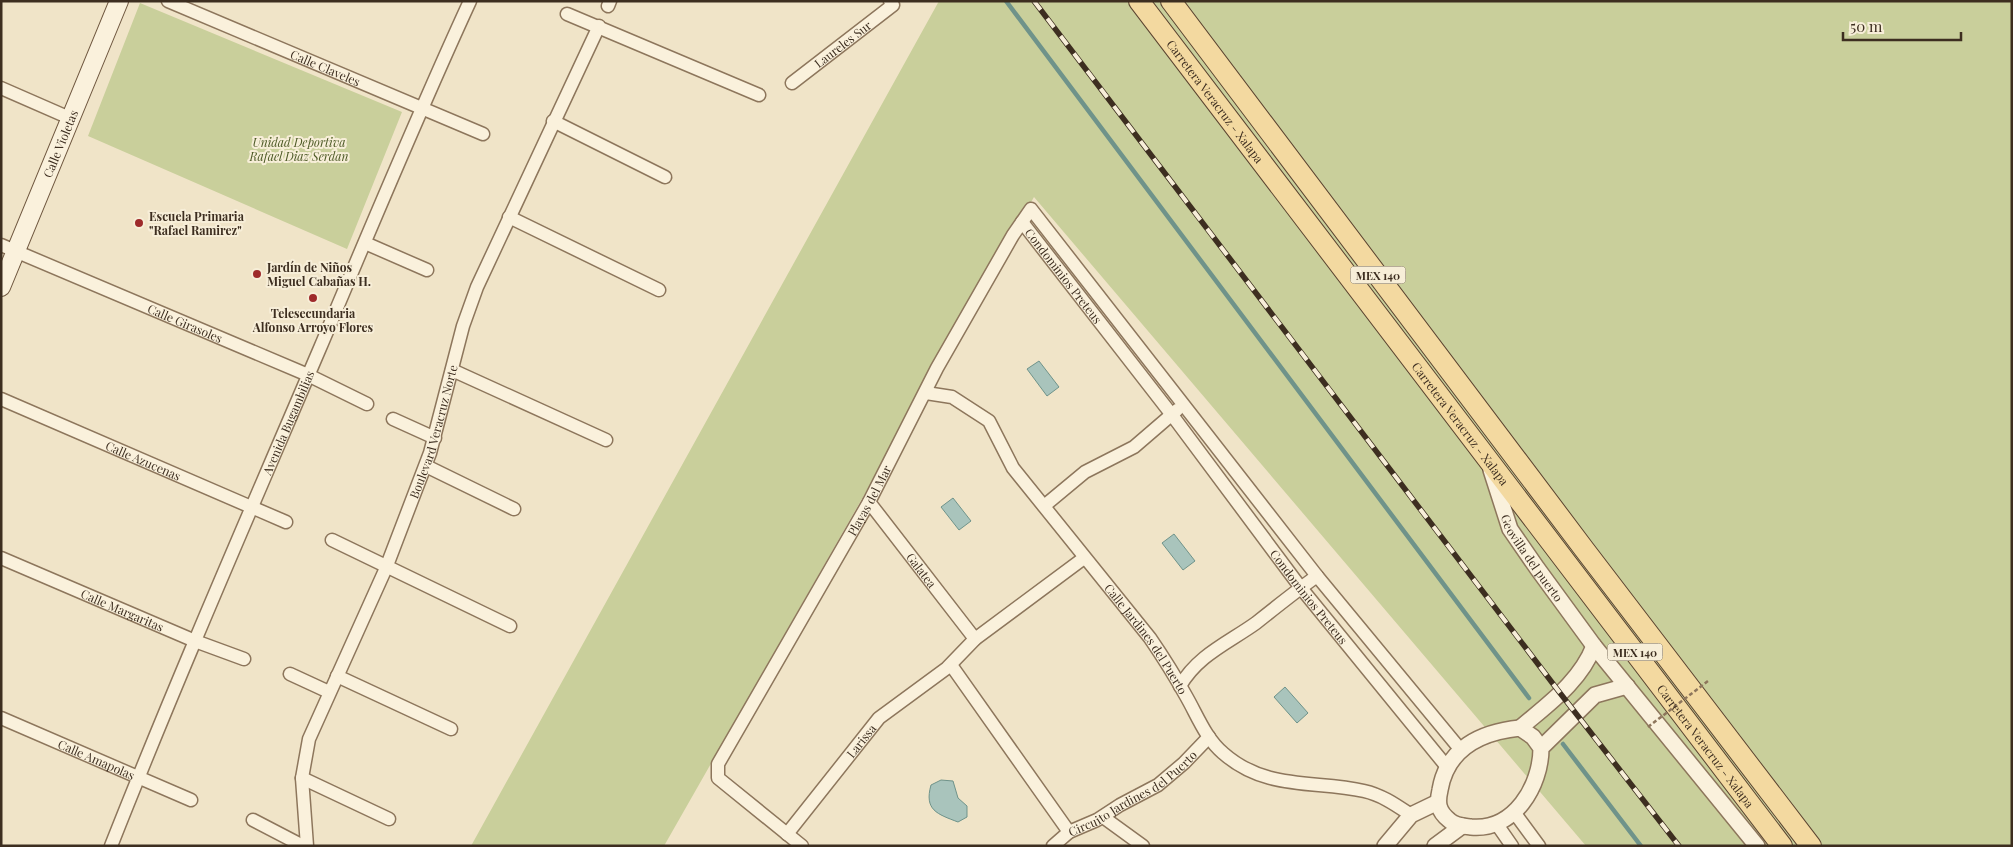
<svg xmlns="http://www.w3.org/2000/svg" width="2013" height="847" viewBox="0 0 2013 847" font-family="'Playfair Display',serif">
<rect width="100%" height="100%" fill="#f0e4c8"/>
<path fill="#c9cf9b" d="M939,1H2012V846H1586L1034,197L664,846H471Z
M140,3L402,112L347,249L88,136Z"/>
<path fill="#a9c4bc" stroke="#6f938a" d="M1039,361L1059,387L1047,396L1027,369Z
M953,498L971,521L959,530L941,507Z
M1174,534L1195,561L1183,570L1162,543Z
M1285,687L1308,713L1297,723L1274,697Z
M941,780L953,781L958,798L967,806V817L958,822C937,814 924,810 931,785Z"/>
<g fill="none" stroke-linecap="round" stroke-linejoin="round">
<path stroke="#6f938a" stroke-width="4.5" d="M1006,1L1529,698
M1563,744L1641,846"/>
<defs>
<g id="minor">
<path id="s1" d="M168,1L483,134"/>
<path d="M608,6L610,1"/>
<path d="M567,14L759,95"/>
<path id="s2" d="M792,83L893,5L890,1"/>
<path d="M1,88L72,119"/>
<path d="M553,121L665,177"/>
<path d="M509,217L659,290"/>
<path id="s3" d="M1022,222L1172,415L1301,588L1447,767"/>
<path d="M365,243L427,270"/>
<path id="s4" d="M1,245L308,375L367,404"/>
<path d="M452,370L606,440"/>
<path id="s5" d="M926,393L952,397L989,421L1013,468L1150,638C1163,657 1175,676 1186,696C1197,715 1206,739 1223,753C1266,791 1315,780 1364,791C1382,795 1396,805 1411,815"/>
<path id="s6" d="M1,399L286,522"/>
<path d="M393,419L435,438"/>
<path d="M426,466L514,509"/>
<path id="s7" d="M869,502L975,639"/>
<path d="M1044,506L1085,472L1134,447L1177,410"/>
<path d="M332,540L510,626"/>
<path id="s8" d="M1,558L195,641L244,659"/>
<path d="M951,665L1069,832"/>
<path d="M290,674L329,692"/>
<path d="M337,676L451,729"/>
<path d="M1180,686C1198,655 1228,643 1256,623C1276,607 1296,591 1317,576"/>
<path id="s9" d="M1,718L191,800"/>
<path d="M302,778L389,819"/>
<path d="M1514,812L1539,846"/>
<path d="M1103,817L1143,846"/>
<path d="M253,820L303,846"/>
<path d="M1496,823L1512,846"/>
<path id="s10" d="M787,834L879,718L947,668L975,639L1084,558"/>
<path id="s11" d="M111,846C177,679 249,514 320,348C369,232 417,116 470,1"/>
<path id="s12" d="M307,846L302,778L309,739L386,568L430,453L463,326L477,287L599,26"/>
<path id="s13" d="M802,846L718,778V764L869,502L937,368L1013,235L1031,209L1317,576L1460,749"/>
<path id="s14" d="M1053,846L1069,832L1097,820L1120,805L1158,785L1184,763L1209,737"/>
</g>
<g id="tertiary">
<path id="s15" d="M1491,470L1510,529L1537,568L1594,646L1757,846"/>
<path d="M1520,728C1548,704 1580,682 1594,646"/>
<path d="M1541,748L1533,737L1520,728C1481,732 1447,748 1440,790C1437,803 1438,811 1449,820C1455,826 1463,826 1471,827C1514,831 1541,786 1541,748L1595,695L1627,686"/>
<path d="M1385,846L1411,815L1438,802"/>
<path d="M1435,846L1462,826"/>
</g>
<g id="secondary">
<path id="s16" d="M1,287L119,1"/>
</g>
<g id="primary">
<path id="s17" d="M1139,1L1782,846"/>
<path d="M1171,1L1584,549L1811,846"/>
</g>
</defs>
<use href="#minor" stroke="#8d765c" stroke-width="15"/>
<use href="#tertiary" stroke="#8d765c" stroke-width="18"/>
<use href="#secondary" stroke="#6f573f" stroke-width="20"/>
<use href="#primary" stroke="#5b4430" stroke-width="22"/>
<use href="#minor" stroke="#faf1dc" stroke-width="12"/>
<use href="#tertiary" stroke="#faf1dc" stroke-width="15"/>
<use href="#secondary" stroke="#faf1dc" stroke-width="18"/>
<use href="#primary" stroke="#f3d9a0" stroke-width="20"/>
<defs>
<path id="rail" d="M1034,1L1560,693L1679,846"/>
</defs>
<use href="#rail" stroke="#3d2e20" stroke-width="5.5"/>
<use href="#rail" stroke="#f7eed8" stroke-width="4" stroke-dasharray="11" stroke-linecap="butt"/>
<path stroke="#8d765c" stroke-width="2.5" stroke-dasharray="4 2.5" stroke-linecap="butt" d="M1648,727L1708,681"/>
</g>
<g fill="#9e2a2b" stroke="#f7eed8" stroke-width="2">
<circle cx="139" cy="223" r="5"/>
<circle cx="257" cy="274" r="5"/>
<circle cx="313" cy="298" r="5"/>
</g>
<g text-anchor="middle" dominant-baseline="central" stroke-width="4" stroke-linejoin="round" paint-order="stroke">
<g fill="#f7eed8" stroke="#756857" stroke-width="1">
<rect x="1350.5" y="266.5" width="55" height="17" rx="4"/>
<rect x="1607.5" y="643.5" width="55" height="17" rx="4"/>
</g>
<g font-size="11" font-weight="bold" fill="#3d2e20">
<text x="1378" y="275">MEX 140</text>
<text x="1635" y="652">MEX 140</text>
</g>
<g font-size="12" fill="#3d2e20" stroke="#f7eed8">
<text stroke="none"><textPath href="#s2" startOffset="64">Laureles Sur</textPath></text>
<text stroke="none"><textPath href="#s1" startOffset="171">Calle Claveles</textPath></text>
<text stroke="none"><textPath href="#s17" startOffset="126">Carretera Veracruz - Xalapa</textPath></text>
<text stroke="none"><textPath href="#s16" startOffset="155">Calle Violetas</textPath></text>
<text stroke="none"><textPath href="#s3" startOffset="68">Condominios Preteus</textPath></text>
<text stroke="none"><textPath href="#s4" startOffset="200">Calle Girasoles</textPath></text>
<text stroke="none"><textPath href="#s11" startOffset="459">Avenida Bugambilias</textPath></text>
<text stroke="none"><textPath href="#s17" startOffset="531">Carretera Veracruz - Xalapa</textPath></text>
<text stroke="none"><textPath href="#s12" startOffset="440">Boulevard Veracruz Norte</textPath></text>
<text stroke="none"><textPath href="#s6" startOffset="155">Calle Azucenas</textPath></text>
<text stroke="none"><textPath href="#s13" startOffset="426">Playas del Mar</textPath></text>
<text stroke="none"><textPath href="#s15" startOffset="98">Geovilla del puerto</textPath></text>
<text stroke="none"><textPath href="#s7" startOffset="86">Galatea</textPath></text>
<text stroke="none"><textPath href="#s3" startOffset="472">Condominios Preteus</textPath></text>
<text stroke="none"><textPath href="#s8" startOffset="132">Calle Margaritas</textPath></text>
<text stroke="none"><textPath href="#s5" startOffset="340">Calle Jardines del Puerto</textPath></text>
<text stroke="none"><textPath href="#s10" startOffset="119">Larissa</textPath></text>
<text stroke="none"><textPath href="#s17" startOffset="936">Carretera Veracruz - Xalapa</textPath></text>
<text stroke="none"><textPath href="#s9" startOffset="104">Calle Amapolas</textPath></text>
<text stroke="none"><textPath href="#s14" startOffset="96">Circuito Jardines del Puerto</textPath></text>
</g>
<g font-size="12" font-style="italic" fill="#4d5a26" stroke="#f7eed8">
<text x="299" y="142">Unidad Deportiva<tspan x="299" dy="14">Rafael Diaz Serdan</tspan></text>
</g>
<g font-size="12" font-weight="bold" fill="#3d2e20" stroke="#f7eed8" text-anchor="start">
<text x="149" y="216">Escuela Primaria<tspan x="149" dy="14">"Rafael Ramirez"</tspan></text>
<text x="267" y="267">Jardín de Niños<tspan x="267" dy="14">Miguel Cabañas H.</tspan></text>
<text x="313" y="313" text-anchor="middle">Telesecundaria<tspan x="313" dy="14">Alfonso Arroyo Flores</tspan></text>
</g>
</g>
<rect width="2013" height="847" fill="none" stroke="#3d2e20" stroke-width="5"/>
<path d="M1843 32v8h118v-8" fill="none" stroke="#3d2e20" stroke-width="2.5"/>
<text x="1850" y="32" font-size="15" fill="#3d2e20" stroke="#f7eed8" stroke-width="4" paint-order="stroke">50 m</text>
</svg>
